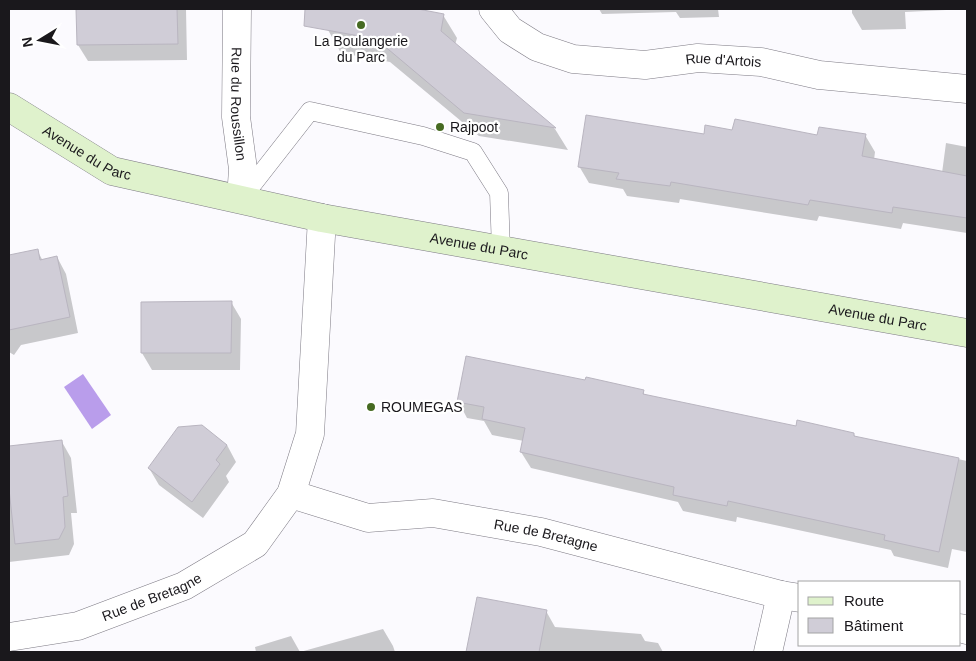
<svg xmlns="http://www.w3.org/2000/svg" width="976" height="661" viewBox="0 0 976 661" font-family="Arial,sans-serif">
<rect width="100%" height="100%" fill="#fbfafe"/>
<path fill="#b99deb" d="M83,374L111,415L92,429L64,387Z"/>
<path fill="#0003" d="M78,9H186L187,60L88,61L78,45Z
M332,9H411L443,15L457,38L455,45L555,129L568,150L479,136L390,62L341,53L328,30Z
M599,9H737H718L719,17L680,18L676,12L602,14Z
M852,9H967L905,12L906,29L862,30L852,13Z
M733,131L818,136L865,135L875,152L874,160L942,173L946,143L967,147V233L903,223L901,229L819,216L817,221L680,199L679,203L627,196L623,189L589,183L579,166L705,136Z
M37,250L43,261L57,257L66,274L78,333L21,345L14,355L9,352V256Z
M231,302L241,319L240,370H152L142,353Z
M643,391L645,396L797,428L854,434L855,437L967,461V552L952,549L948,568L894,556L891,550L737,517L736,522L683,511L678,502L531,468L521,452L524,441L492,435L484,421L467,418L458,401Z
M62,442L71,458L77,513H71L74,544L69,555L9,562V447Z
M227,445L236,462L226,476L229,482L203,518L159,485L149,468Z
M478,598L546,611L555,627L641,634L645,641L658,643L663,652H468Z
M383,629L393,646L395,652H256L255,647L291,636L300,652Z"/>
<path fill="#d0cdd7" stroke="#b9b5c0" d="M76,9H177L178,44L77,45Z
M305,9H418L444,14L441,31L556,128L464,113L376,39L304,26Z
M586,115L704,134L705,125L732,130L735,119L817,135L819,127L866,134L862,156L967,176V218L893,207L892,213L810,200L808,205L671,182L670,186L616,179L619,173L578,167Z
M38,249L40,260L57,256L70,317L9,330V255Z
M232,301L231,353H141V302Z
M466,356L585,380L586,377L644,390L643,394L796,426L797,420L854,433V436L959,458L939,552L884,540L885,535L728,501L727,506L673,495L674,487L520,452L525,428L482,419L484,407L457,402Z
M202,425L227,445L216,460L220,464L192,502L148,468L178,427Z
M62,440L68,496L63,497L65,527L59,539L15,544L9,489V446Z
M477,597L547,610L539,652H466Z"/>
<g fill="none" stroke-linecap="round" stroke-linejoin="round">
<defs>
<path id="lane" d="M242,198L310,111L423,136L473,152L499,193L501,250"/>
<g id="street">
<path id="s1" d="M237,9L236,117L243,169L241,199"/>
<path id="s2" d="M493,9L510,30L537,47L573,59L645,65L698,58L761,62L819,75L967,89"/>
<path id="s3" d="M291,494L368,518L433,513L541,532L781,595L800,598"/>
<path d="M960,628L967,630"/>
<path id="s4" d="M9,637L78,626L184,586L255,544L291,494L310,434L322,218"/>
<path d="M768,652L781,595"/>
</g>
<g id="secondary">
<path id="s5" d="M9,107L112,171L322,218L967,333"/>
</g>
</defs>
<use href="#lane" stroke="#7d7a84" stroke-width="19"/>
<use href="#street" stroke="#7d7a84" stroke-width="29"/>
<use href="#secondary" stroke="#7d7a84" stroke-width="29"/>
<use href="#lane" stroke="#fff" stroke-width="18"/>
<use href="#street" stroke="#fff" stroke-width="28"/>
<use href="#secondary" stroke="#dff2cc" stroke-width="28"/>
</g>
<g fill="#466a22" stroke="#fff" stroke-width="2">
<circle cx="361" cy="25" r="5"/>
<circle cx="440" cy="127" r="5"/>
<circle cx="371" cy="407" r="5"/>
</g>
<g text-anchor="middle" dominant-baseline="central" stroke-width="4.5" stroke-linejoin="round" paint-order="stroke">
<g font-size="14" fill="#1a181c" stroke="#fff" text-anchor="start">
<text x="361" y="41" text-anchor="middle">La Boulangerie<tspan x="361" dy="16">du Parc</tspan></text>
<text x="450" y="127">Rajpoot</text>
<text x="381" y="407">ROUMEGAS</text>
</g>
<g font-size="14" fill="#1a181c" stroke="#fff">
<text stroke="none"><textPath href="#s2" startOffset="248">Rue d'Artois</textPath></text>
<text stroke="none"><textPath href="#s1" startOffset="95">Rue du Roussillon</textPath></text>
<text stroke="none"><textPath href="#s5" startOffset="91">Avenue du Parc</textPath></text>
<text stroke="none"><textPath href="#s5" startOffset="496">Avenue du Parc</textPath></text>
<text stroke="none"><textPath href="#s5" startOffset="901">Avenue du Parc</textPath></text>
<text stroke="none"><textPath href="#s3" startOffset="261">Rue de Bretagne</textPath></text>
<text stroke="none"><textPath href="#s4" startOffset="149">Rue de Bretagne</textPath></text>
</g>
</g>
<rect width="976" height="661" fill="none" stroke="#1a181c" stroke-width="20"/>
<rect x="798" y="581" width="162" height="65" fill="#ffffff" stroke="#a3a3a4"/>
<rect x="808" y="597" width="25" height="8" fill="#dff2cc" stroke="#a3a3a4"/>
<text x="844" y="606" font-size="15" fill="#1a181c">Route</text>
<rect x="808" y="618" width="25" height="15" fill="#d0cdd7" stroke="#a3a3a4"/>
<text x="844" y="631" font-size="15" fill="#1a181c">Bâtiment</text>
<g transform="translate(40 40) rotate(260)" stroke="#ffffff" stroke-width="4" paint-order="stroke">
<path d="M0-4L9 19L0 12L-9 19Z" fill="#1a181c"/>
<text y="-8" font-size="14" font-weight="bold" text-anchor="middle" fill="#1a181c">N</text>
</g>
</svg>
